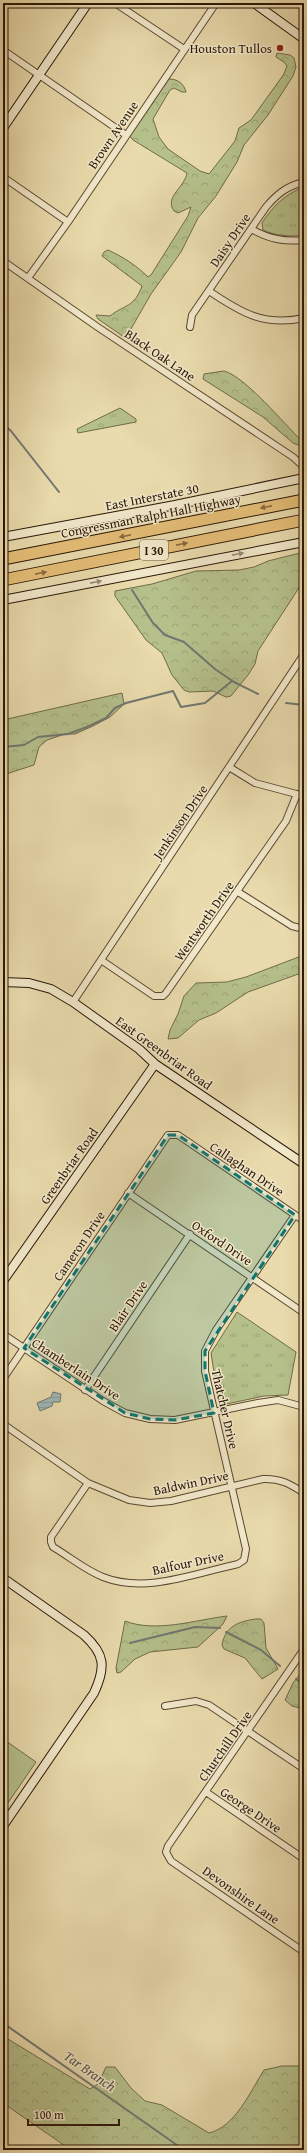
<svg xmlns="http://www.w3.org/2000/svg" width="307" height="2153" viewBox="0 0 307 2153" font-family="'Gentium Book Plus',serif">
<defs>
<pattern id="forest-crowns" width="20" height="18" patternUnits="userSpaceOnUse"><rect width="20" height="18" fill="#b5c08b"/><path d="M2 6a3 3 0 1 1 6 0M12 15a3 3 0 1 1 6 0" fill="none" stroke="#9ca476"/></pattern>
<pattern id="park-tufts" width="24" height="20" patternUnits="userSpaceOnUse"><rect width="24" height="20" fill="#b5c08b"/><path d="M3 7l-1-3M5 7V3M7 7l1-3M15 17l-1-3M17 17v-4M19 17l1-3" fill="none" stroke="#9ca476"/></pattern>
<pattern id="water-rules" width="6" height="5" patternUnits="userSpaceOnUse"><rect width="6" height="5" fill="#9eb8b7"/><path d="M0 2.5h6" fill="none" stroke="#889d9c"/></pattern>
</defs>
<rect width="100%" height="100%" fill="#e9dbad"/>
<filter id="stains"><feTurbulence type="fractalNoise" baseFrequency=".005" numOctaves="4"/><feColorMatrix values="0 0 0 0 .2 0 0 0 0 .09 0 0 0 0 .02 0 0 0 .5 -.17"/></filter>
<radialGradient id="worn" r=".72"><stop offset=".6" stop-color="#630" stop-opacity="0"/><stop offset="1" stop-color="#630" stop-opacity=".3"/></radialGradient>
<path fill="#b5c08b" stroke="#706b49" d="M3,1739L36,1762L3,1810Z"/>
<path fill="url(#forest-crowns)" stroke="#706b49" d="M277,53L290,55L294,58L296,67L293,76L268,115L244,145L237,162L216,196L198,218L181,252L151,294L128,334L124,337L98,319L96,315L110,316C125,304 134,308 142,286L102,256L104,252L108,250C123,257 136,265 148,277L151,275L188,216L191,207L178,213L174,211C164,197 185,187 187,173L133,140L130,136L135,128L166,83L169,79C178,79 184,84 186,92H182L174,88L170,90L153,119L159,137L168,149L200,171L209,174L235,141L239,128L251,120L284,74L287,66L284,62L276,57Z
M224,371C246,377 284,424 302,441L301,446L293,443L263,417L203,379L204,374Z
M304,552V580L258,651L255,664L248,675L231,696L226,697L213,691L189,692L184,690L172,675L162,653L146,640L115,596V591L152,584L196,571L239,570L254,567L268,561Z
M122,693L124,704L110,717L93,726L75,734H65L47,740L39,747L34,765L3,775V720Z
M304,955V972L248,992L216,1013L199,1020L178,1038L168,1039L170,1030L178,1014L184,996L196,983L227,982L246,977Z
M227,1616L223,1624L198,1647L150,1652L135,1659L121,1672L117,1673L116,1668L125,1621C156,1633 195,1620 227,1616Z
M256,1619H261L264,1623L266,1648L278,1669L262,1679L245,1658L224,1649L222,1645C225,1626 240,1621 256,1619Z
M304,1669V1709L292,1706L285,1700L293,1683Z
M3,2036L90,2089L98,2084L106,2067H115L131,2088L145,2101L162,2105L209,2133C235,2127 250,2092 264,2070L282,2066H304V2150H71L3,2103Z"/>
<path fill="url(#park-tufts)" stroke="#706b49" d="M304,187V235C290,237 276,236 263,230L262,223C273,206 285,194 304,187Z
M120,408L136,419V422L78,433L77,429Z
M237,1312L296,1352L288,1395L264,1396L222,1405L219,1403L211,1353Z"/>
<path fill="url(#water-rules)" stroke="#707771" d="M53,1392L61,1394L60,1402H53L52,1406L40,1411L37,1403L51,1397Z"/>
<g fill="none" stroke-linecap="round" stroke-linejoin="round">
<path stroke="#707771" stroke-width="2" d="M3,424L11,431L59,492
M132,590L153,623L165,635L184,642L215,669L231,680
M286,703L304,705
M3,747L24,745L38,737L68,734L87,727L106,718L115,708L126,703L173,691L181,707L205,703L232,681L258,694
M226,1632L261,1650L280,1666
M130,1643L195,1627L220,1628
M296,1679L304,1685
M3,2023L184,2150"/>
<defs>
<path id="street" d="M115,3L184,49
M3,50L126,135
M3,177L68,222
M251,229C269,239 284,242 304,240
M3,261L99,328L293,457L304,467
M28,278L68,222L216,3
M209,291C240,312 264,327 304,318
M190,327L192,315L266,207C277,194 287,186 304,182
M229,767L255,783L304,796
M238,892L292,926L300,928L304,926
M101,960L154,996H163L166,993L286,821L297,794
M73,1002L304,654
M128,1193L304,1313
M3,1334L103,1401L125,1413L150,1419L175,1420L258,1403L278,1400L304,1407
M3,1379L168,1135H178L304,1221
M85,1390L190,1234
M3,1424L88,1483L129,1500L150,1503L171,1501L263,1479C280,1478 290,1484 304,1493
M88,1483L51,1537V1542L53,1547C70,1557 85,1570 103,1577C146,1594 196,1573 238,1564L244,1560L246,1549L205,1371V1351L216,1330L295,1215
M304,1649L168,1846L166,1852L171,1861L304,1952
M165,1706L196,1701L209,1705L304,1769
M206,1792L304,1859"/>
<path id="secondary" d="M254,3L304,39
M3,128L88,3
M3,537L175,505L304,478
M3,600L304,542
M3,982L29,983L51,989L73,1002L139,1049L155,1064L304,1164
M3,1281L155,1064
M3,1578L84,1635C105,1654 106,1667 94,1693L3,1826"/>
<path id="highway" d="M3,559L304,500
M3,580L304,520"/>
</defs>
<use href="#street" stroke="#5a4730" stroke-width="8"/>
<use href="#secondary" stroke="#2a1607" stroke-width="10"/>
<use href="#highway" stroke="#2a1607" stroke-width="13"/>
<use href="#street" stroke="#f1e8ca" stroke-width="6"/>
<use href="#secondary" stroke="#f1e8ca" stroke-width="8"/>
<use href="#highway" stroke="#e4be76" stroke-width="11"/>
</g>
<defs><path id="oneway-solid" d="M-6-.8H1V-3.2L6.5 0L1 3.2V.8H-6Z"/></defs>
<g fill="#876a3e">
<use href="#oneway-solid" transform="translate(266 507) rotate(169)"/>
<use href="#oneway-solid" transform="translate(125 536) rotate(169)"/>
<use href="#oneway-solid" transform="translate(182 544) rotate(-11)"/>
<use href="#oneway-solid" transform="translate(41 573) rotate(-11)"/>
</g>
<g fill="#978a72">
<use href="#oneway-solid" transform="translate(238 554) rotate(-11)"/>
<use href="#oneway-solid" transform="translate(96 582) rotate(-11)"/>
</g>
<path fill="#0f766e" fill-opacity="0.2" stroke="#0f766e" stroke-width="3" stroke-dasharray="8 5" stroke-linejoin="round" d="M168,1135H178L295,1215L205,1351V1371L214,1413L175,1420L150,1419L125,1413L24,1348Z"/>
<circle fill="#8f2418" stroke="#f1e8ca" stroke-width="1.5" cx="280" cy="48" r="4"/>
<g text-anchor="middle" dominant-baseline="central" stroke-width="3" stroke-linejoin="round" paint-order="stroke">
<rect fill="#f1e8ca" stroke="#665542" stroke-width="1" x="140" y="540" width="28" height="20" rx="3"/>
<g font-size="12" font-weight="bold" fill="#2a1607">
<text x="154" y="550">I 30</text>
</g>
<g font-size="13" fill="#2a1607" stroke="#f1e8ca" text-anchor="end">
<text x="272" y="48">Houston Tullos</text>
</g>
<g font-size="13" fill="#2a1607" stroke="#f1e8ca">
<text transform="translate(113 135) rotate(-56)">Brown Avenue</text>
<text transform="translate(230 240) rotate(-56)">Daisy Drive</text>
<text transform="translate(160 355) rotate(34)">Black Oak Lane</text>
<text transform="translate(152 497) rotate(-11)">East Interstate 30</text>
<text transform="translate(151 516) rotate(-11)">Congressman Ralph Hall Highway</text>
<text transform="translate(180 822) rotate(-56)">Jenkinson Drive</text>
<text transform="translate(204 921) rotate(-55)">Wentworth Drive</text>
<text transform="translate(164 1053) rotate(36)">East Greenbriar Road</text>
<text transform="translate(69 1166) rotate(-55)">Greenbriar Road</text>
<text transform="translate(247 1169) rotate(34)">Callaghan Drive</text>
<text transform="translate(222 1243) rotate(34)">Oxford Drive</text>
<text transform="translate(79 1246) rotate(-56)">Cameron Drive</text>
<text transform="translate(128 1306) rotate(-56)">Blair Drive</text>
<text transform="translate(76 1369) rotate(33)">Chamberlain Drive</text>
<text transform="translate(225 1409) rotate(77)">Thatcher Drive</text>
<text transform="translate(191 1483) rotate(-12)">Baldwin Drive</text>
<text transform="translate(188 1563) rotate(-12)">Balfour Drive</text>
<text transform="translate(225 1746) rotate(-55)">Churchill Drive</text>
<text transform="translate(251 1810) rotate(34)">George Drive</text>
<text transform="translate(241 1895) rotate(35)">Devonshire Lane</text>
</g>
<g font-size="14" font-style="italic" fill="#534f45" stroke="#f1e8ca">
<text transform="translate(90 2071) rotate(35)">Tar Branch</text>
</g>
</g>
<rect width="307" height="2153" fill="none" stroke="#e9dbad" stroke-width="16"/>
<rect x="4" y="4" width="299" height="2145" fill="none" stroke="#2a1607" stroke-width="2"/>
<rect x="8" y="8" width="291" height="2137" fill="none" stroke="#2a1607"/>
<path d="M28 2119v6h91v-6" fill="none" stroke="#2a1607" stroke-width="2"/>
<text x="34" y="2119" font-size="12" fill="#2a1607" stroke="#f1e8ca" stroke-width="3" paint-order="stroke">100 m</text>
<rect width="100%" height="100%" filter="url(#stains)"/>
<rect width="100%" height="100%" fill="url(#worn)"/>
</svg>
